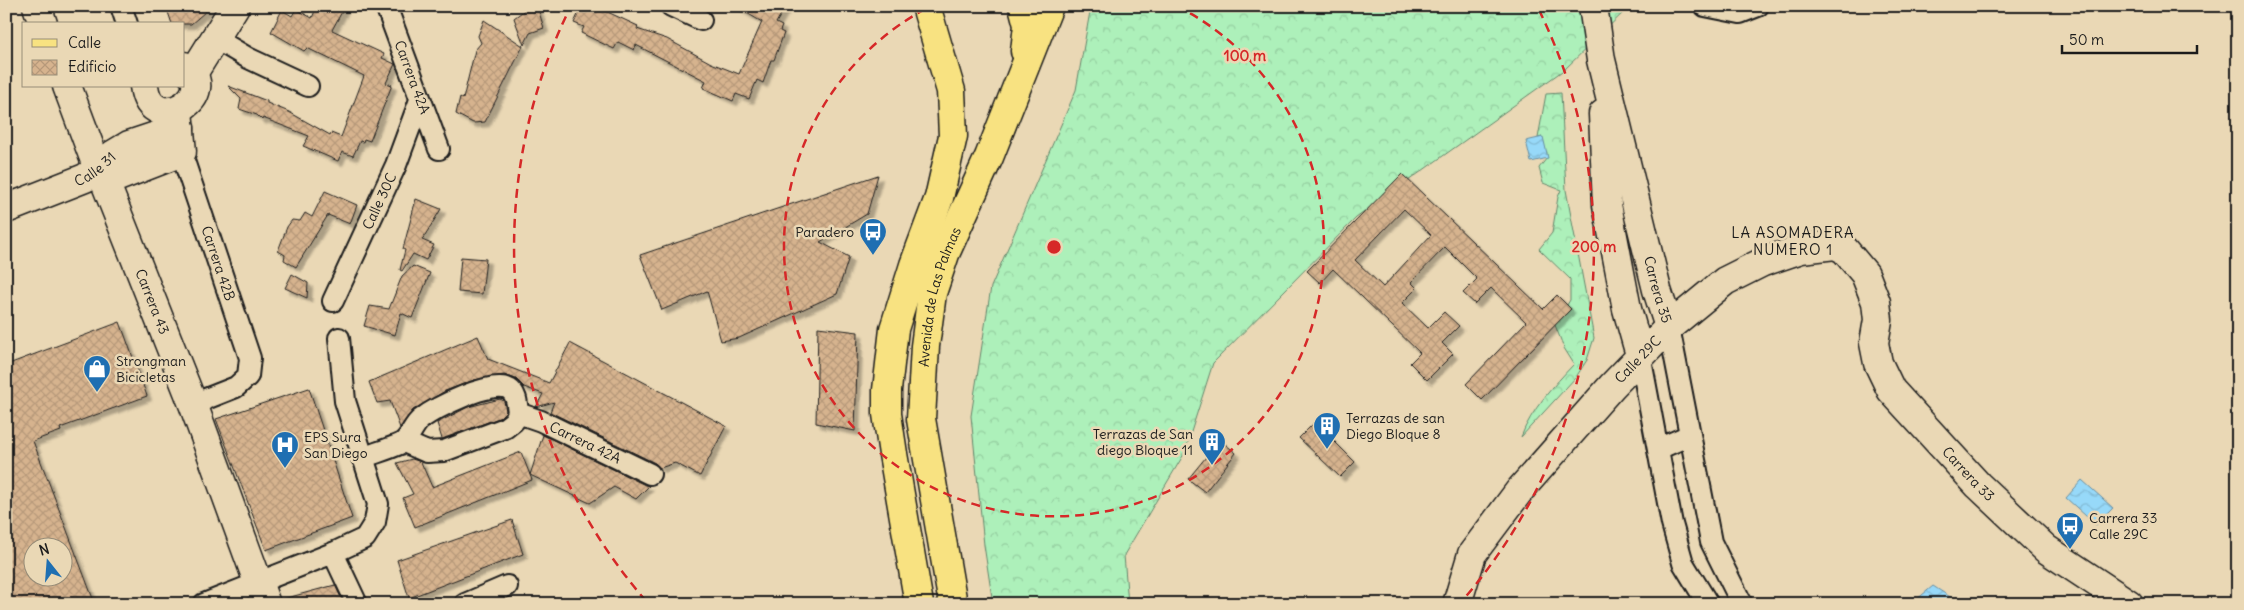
<svg xmlns="http://www.w3.org/2000/svg" width="2244" height="610" viewBox="0 0 2244 610" font-family="Delius,sans-serif">
<defs>
<pattern id="forest-crowns" width="20" height="18" patternUnits="userSpaceOnUse" patternTransform="scale(1.25)"><rect width="20" height="18" fill="#adf0ba"/><path d="M2 6a3 3 0 1 1 6 0M12 15a3 3 0 1 1 6 0" fill="none" stroke="#94cd9f"/></pattern>
<pattern id="water-waves" width="16" height="10" patternUnits="userSpaceOnUse" patternTransform="scale(1.25)"><rect width="16" height="10" fill="#97d9f9"/><path d="M0 5q4-4 8 0t8 0" fill="none" stroke="#82bad5"/></pattern>
<pattern id="building-cross-hatch" width="8" height="8" patternUnits="userSpaceOnUse" patternTransform="scale(1.25)"><rect width="8" height="8" fill="#d6b38e"/><path d="M0 0l8 8M0 8l8-8" fill="none" stroke="#b7997a"/></pattern>
<filter id="shadow"><feDropShadow dx="4.5" dy="4.5" stdDeviation="1" flood-color="#0004"/></filter>
</defs>
<rect width="100%" height="100%" fill="#ead8b5"/>
<filter id="ink" filterUnits="userSpaceOnUse"><feTurbulence type="fractalNoise" baseFrequency=".02" numOctaves="2"/><feDisplacementMap in="SourceGraphic" scale="10" xChannelSelector="R" yChannelSelector="G"/><feConvolveMatrix kernelMatrix="1 2 1 2 8 2 1 2 1" color-interpolation-filters="sRGB"/></filter>
<g filter="url(#ink)">
<path fill="url(#forest-crowns)" stroke="#64866b" d="M1091,6H1630L1565,69L1356,218L1213,363L1184,454L1124,555L1128,604H993L984,545L971,416L991,287L1076,90Z
M1561,93L1566,190L1594,338L1587,360L1576,377L1521,437C1531,410 1554,385 1574,364L1564,348L1555,325L1570,300V279L1539,249L1552,233L1558,197L1561,190L1543,183L1539,168L1547,158L1542,137L1538,138L1546,94Z"/>
<path fill="url(#water-waves)" stroke="#668da1" d="M1543,137L1548,158L1531,162L1526,141Z
M2082,480L2113,508L2096,525L2066,498Z
M1933,586L1961,604H1921L1916,600Z"/>
<path fill="url(#building-cross-hatch)" stroke="#1c1c1c" fill-rule="evenodd" filter="url(#shadow)" d="M166,6H212L191,24H172Z
M317,6H345L332,30L384,54L382,58L395,64L386,83L392,85L370,141L364,139L363,142L360,141L353,156L342,152L338,161L303,146L309,136L263,118L262,120L257,115L239,109L241,99L228,86L267,101V103L289,112L330,135L331,133L341,137L364,76L307,48L304,51L271,32L282,10L292,16L296,9L312,18Z
M530,6H537L544,28L530,33L524,45L514,18Z
M582,6L601,9L638,26L637,29L667,39L711,63L739,74L762,22L735,6H786L776,23L782,26L780,31L784,33L774,60H771L763,83L757,80L749,99L736,94L733,101L703,88L706,81L636,45L634,50L618,42L614,49L581,33L584,27L574,23Z
M484,20L523,46L485,122L473,123L456,114L460,97L463,99L475,50L481,43L478,36Z
M1402,174L1543,309L1557,295L1571,309L1482,400L1466,384L1526,322L1491,288L1475,304L1463,293L1477,279L1445,247L1411,282L1417,288L1402,303L1428,328L1444,312L1459,326L1442,343L1453,354L1427,380L1410,363L1420,353L1333,269L1320,283L1307,271ZM1404,209L1431,235L1383,287L1355,260Z
M878,175L867,214L820,242L849,257L837,294L739,338L721,341L707,291L662,310L640,255Z
M325,191L357,205L350,224L328,215L296,267L284,260L285,255L278,251L287,227L292,220L300,221L305,213L312,217Z
M416,199L441,209L422,240L434,245L426,260L413,254L402,271L400,270L405,250L403,249Z
M461,257L486,259L482,294L458,292Z
M413,266L430,273L412,318L401,313L395,335L364,326L370,306L389,309L402,276Z
M292,274L308,283L307,298L285,288Z
M120,322L147,396L60,428L61,431L33,441L95,604H6V365ZM32,548H62V578H32Z
M818,327L858,332L855,431L816,423Z
M478,336L488,359L549,383L570,343L726,426L700,476L675,463L660,468L655,463L550,412L554,402L536,407L543,394L524,387L516,379L504,375L474,380L445,391L413,410L400,428L390,401L377,403L369,382Z
M309,388L352,518L266,550L216,419Z
M500,399L504,401L506,411L499,418L442,439L437,423L468,407Z
M1315,422L1355,462L1340,477L1299,438Z
M543,435L645,485L649,486L636,499L614,487L590,503L530,475Z
M1220,440L1236,453L1205,492L1188,479Z
M521,452L532,480L415,527L403,498L413,494L397,463L412,459L421,462L432,487Z
M512,520L523,554L409,598L397,560Z
M335,585L344,604H284L283,599Z"/>
<g fill="none" stroke-linecap="round" stroke-linejoin="round">
<defs>
<g id="street">
<path d="M121,6L127,24"/>
<path id="s1" d="M386,6L439,149"/>
<path d="M671,6L701,20"/>
<path d="M1705,6L1740,13L1758,6"/>
<path d="M216,39L248,58L308,86"/>
<path id="s2" d="M177,140L250,358L248,376L236,387L193,404"/>
<path id="s3" d="M333,301L396,165L420,100"/>
<path d="M1669,327L1711,542L1742,604"/>
<path d="M1640,355L1672,524L1683,563L1708,604"/>
<path d="M404,442L427,452L444,451L505,428L514,421L518,413"/>
<path d="M1658,449L1690,435"/>
<path id="s4" d="M362,458C375,453 389,449 402,443C410,438 413,425 421,419C435,408 492,379 509,389C517,394 517,404 518,413L541,421L650,474"/>
<path d="M333,553L357,604"/>
<path d="M204,604L333,553L365,538L375,522L378,504L345,401L339,338"/>
<path d="M465,604L507,586"/>
</g>
<g id="secondary">
<path d="M37,6L43,24"/>
<path id="s5" d="M1593,6L1601,60L1657,290L1669,327"/>
<path d="M192,75L235,6"/>
<path id="s6" d="M67,86L98,169L105,182L193,404L266,604"/>
<path d="M144,86C151,141 225,93 184,66"/>
<path d="M1603,114L1607,205L1627,309L1640,355"/>
<path d="M105,182L182,152L178,111"/>
<path id="s7" d="M6,209L85,178L98,169L114,154L129,145L180,128"/>
<path id="s8" d="M1457,604L1472,554L1520,490L1612,386L1669,327L1725,281L1763,262L1801,249L1835,245L1844,249L1865,274L1876,302L1878,320L1874,343L1878,363L1891,390L1978,485L2046,549L2129,604"/>
</g>
<g id="primary">
<path d="M1023,6L1028,25L1025,51"/>
<path d="M919,604L893,454L887,414V390L894,329L914,265L939,198L953,136L951,91L926,6"/>
<path id="s9" d="M953,604L921,419L925,346L932,293L945,254L989,157L1049,6"/>
</g>
</defs>
<use href="#street" stroke="#1c1c1c" stroke-width="24"/>
<use href="#secondary" stroke="#1c1c1c" stroke-width="31"/>
<use href="#primary" stroke="#1c1c1c" stroke-width="31"/>
<use href="#street" stroke="#ead8b5" stroke-width="20"/>
<use href="#secondary" stroke="#ead8b5" stroke-width="28"/>
<use href="#primary" stroke="#f8e281" stroke-width="28"/>
</g>
</g>
<g fill="none" stroke="#d62828" stroke-width="2.5" stroke-dasharray="9 6">
<path d="M1177 6A270 270 0 1 1 931 6"/>
<path d="M646 601A540 540 0 0 1 569 10M1539 10A540 540 0 0 1 1462 601"/>
</g>
<defs>
<symbol id="bus-pin" viewBox="-11 -11 22 30"><path d="M0 17L-7.5 6A9.5 9.5 0 1 1 7.5 6Z" fill="#1f6fb2" stroke="#ead8b5"/><path d="M-5-6H5V4H4V6H2V4H-2V6H-4V4H-5ZM-3.5-4V0h7V-4ZM-3.5 1.2v1.5H-2V1.2ZM2 1.2v1.5H3.5V1.2Z" fill="#fff"/></symbol>
<symbol id="shop-pin" viewBox="-11 -11 22 30"><path d="M0 17L-7.5 6A9.5 9.5 0 1 1 7.5 6Z" fill="#1f6fb2" stroke="#ead8b5"/><path d="M-5-2.5h2.3a2.7 3.5 0 0 1 5.4 0H5L5.5 6h-11ZM-1.5-2.5h3a1.5 2.3 0 0 0-3 0Z" fill="#fff"/></symbol>
<symbol id="building-pin" viewBox="-11 -11 22 30"><path d="M0 17L-7.5 6A9.5 9.5 0 1 1 7.5 6Z" fill="#1f6fb2" stroke="#ead8b5"/><path d="M-4-6H4V6H1V3H-1V6H-4ZM-2.5-4.3h1.7v1.8h-1.7ZM.8-4.3h1.7v1.8H.8ZM-2.5-1h1.7V.8h-1.7ZM.8-1h1.7V.8H.8Z" fill="#fff"/></symbol>
<symbol id="hospital-pin" viewBox="-11 -11 22 30"><path d="M0 17L-7.5 6A9.5 9.5 0 1 1 7.5 6Z" fill="#1f6fb2" stroke="#ead8b5"/><path d="M-5-5h3v3.5h4V-5h3V5h-3V1.5h-4V5h-3Z" fill="#fff"/></symbol>
</defs>
<g fill-rule="evenodd">
<use href="#bus-pin" x="857" y="216" width="32" height="43"/>
<use href="#shop-pin" x="81" y="353" width="32" height="43"/>
<use href="#building-pin" x="1311" y="410" width="32" height="43"/>
<use href="#building-pin" x="1196" y="426" width="32" height="43"/>
<use href="#hospital-pin" x="269" y="429" width="32" height="43"/>
<use href="#bus-pin" x="2054" y="510" width="32" height="43"/>
</g>
<g text-anchor="middle" dominant-baseline="central" stroke-width="5" stroke-linejoin="round" paint-order="stroke">
<g font-size="14" fill="#1c1c1c" stroke="#ead8b5">
<text stroke="none"><textPath href="#s1" startOffset="76">Carrera 42A</textPath></text>
<text stroke="none"><textPath href="#s7" startOffset="98">Calle 31</textPath></text>
<text stroke="none"><textPath href="#s3" startOffset="110">Calle 30C</textPath></text>
<text stroke="none"><textPath href="#s2" startOffset="130">Carrera 42B</textPath></text>
<text stroke="none"><textPath href="#s5" startOffset="291">Carrera 35</textPath></text>
<text stroke="none"><textPath href="#s9" startOffset="312">Avenida de Las Palmas</textPath></text>
<text stroke="none"><textPath href="#s6" startOffset="232">Carrera 43</textPath></text>
<text stroke="none"><textPath href="#s8" startOffset="308">Calle 29C</textPath></text>
<text stroke="none"><textPath href="#s4" startOffset="269">Carrera 42A</textPath></text>
<text stroke="none"><textPath href="#s8" startOffset="821">Carrera 33</textPath></text>
</g>
<g font-size="14" fill="#1c1c1c" stroke="#ead8b5" text-anchor="start">
<text x="854" y="232" text-anchor="end">Paradero</text>
<text x="116" y="361">Strongman<tspan x="116" dy="16">Bicicletas</tspan></text>
<text x="1346" y="418">Terrazas de san<tspan x="1346" dy="16">Diego Bloque 8</tspan></text>
<text x="1193" y="434" text-anchor="end">Terrazas de San<tspan x="1193" dy="16">diego Bloque 11</tspan></text>
<text x="304" y="437">EPS Sura<tspan x="304" dy="16">San Diego</tspan></text>
<text x="2089" y="518">Carrera 33<tspan x="2089" dy="16">Calle 29C</tspan></text>
</g>
<g font-size="15" letter-spacing="1" fill="#1c1c1c" stroke="#ead8b5">
<text x="1793" y="232">LA ASOMADERA<tspan x="1793" dy="17">NUMERO 1</tspan></text>
</g>
</g>
<circle cx="1054" cy="247" r="8" fill="#d62828" stroke="#ead8b5" stroke-width="2.5"/>
<g font-size="15" text-anchor="middle" font-weight="bold" fill="#d62828" stroke="#ead8b5" stroke-width="5" stroke-linejoin="round" paint-order="stroke">
<text x="1245" y="61">100 m</text>
<text x="1594" y="252">200 m</text>
</g>
<rect width="2244" height="610" fill="none" stroke="#ead8b5" stroke-width="25"/>
<rect x="12" y="12" width="2219" height="585" fill="none" stroke="#1c1c1c" stroke-width="2" filter="url(#ink)"/>
<rect x="22" y="22" width="162" height="65" fill="#ead8b5" stroke="#988d78"/>
<rect x="32" y="39" width="25" height="8" fill="#f8e281" stroke="#988d78"/>
<text x="68" y="48" font-size="15" fill="#1c1c1c">Calle</text>
<rect x="32" y="60" width="25" height="15" fill="url(#building-cross-hatch)" stroke="#988d78"/>
<text x="68" y="72" font-size="15" fill="#1c1c1c">Edificio</text>
<g transform="translate(48 562) rotate(343)"><circle r="24" fill="#ead8b5" stroke="#988d78"/>
<path d="M0-4L9 19L0 12L-9 19Z" fill="#1f6fb2"/>
<text y="-8" font-size="14" font-weight="bold" text-anchor="middle" fill="#1c1c1c">N</text>
</g>
<path d="M2062 45v8h135v-8" fill="none" stroke="#1c1c1c" stroke-width="2.5"/>
<text x="2069" y="45" font-size="15" fill="#1c1c1c" stroke="#ead8b5" stroke-width="4" paint-order="stroke">50 m</text>
</svg>
